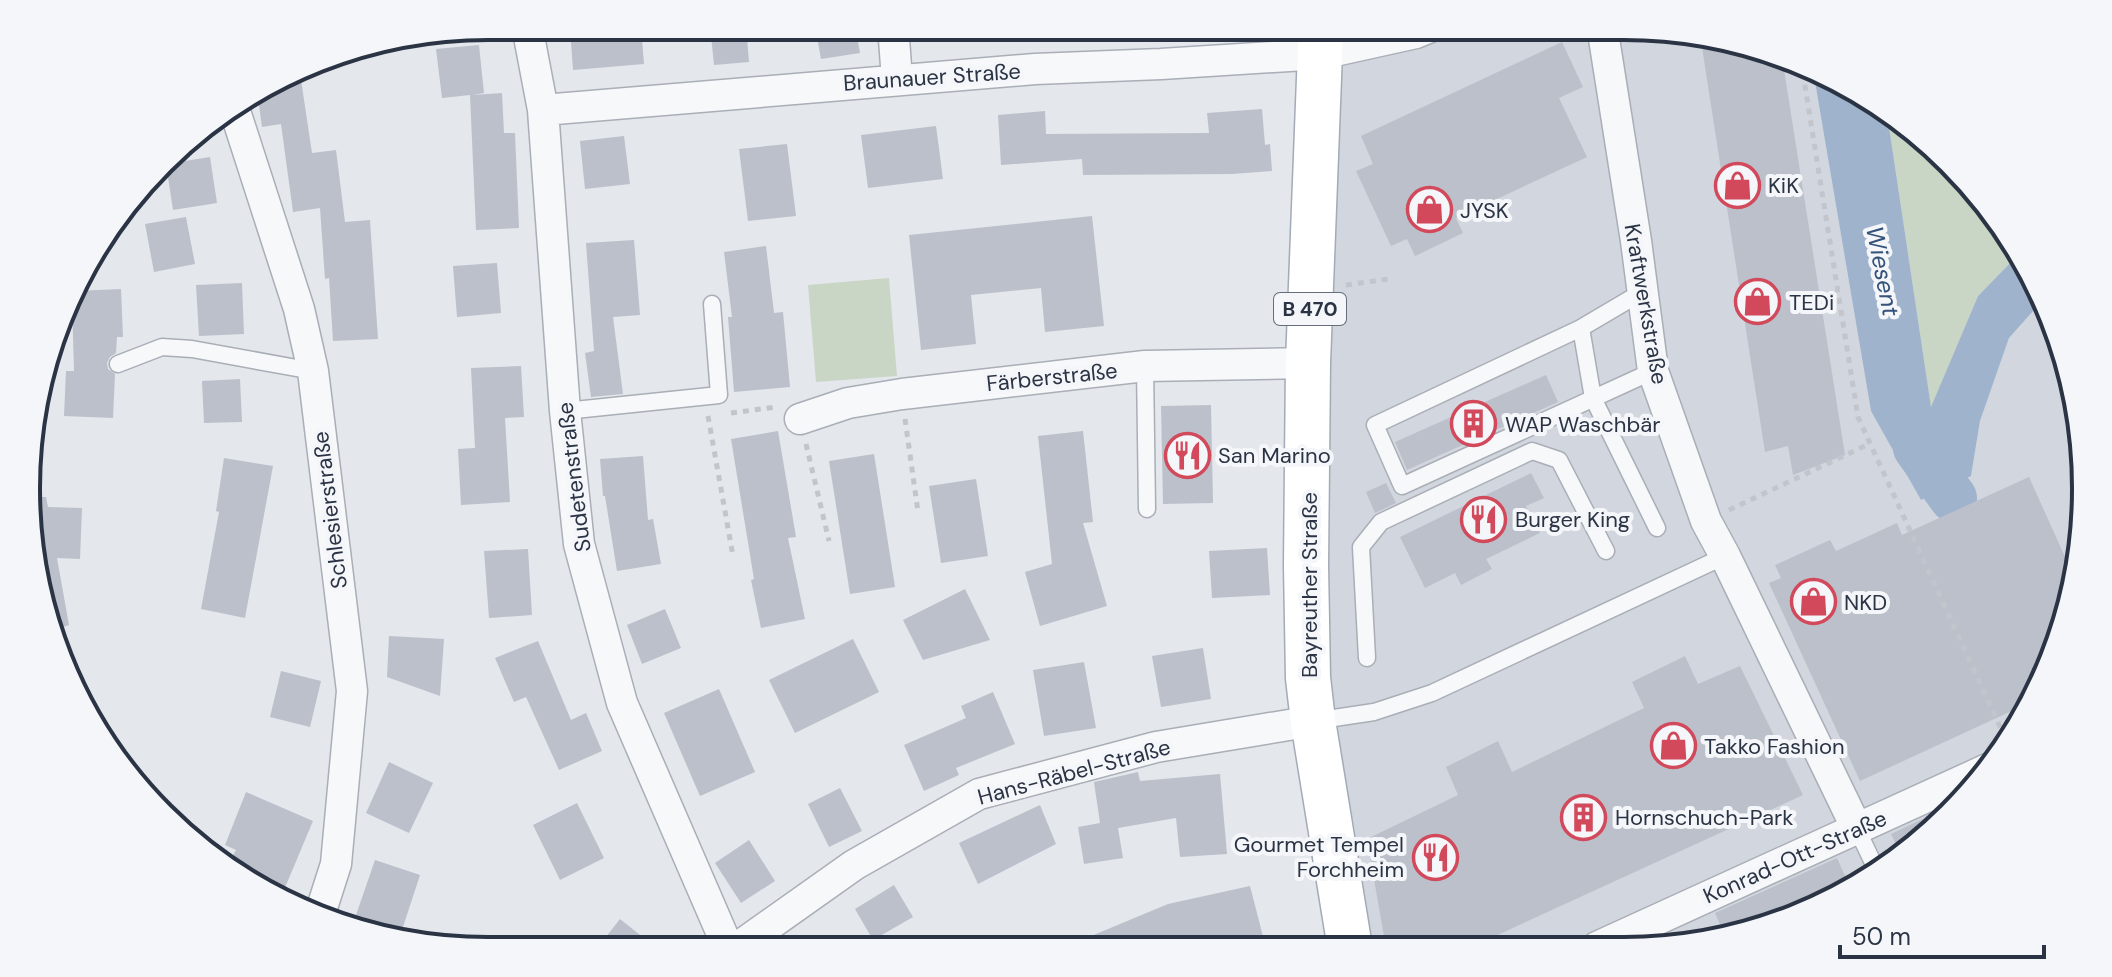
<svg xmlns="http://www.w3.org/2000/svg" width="2112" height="977" viewBox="0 0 2112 977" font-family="'DM Sans',sans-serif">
<rect width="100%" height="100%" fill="#e4e7ec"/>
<path fill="#d2d6de" d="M1319,26H1624L1800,61L1813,70L1871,411L1971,476L1980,421L2009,338L2043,300L2051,311L2086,488L2051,665L1991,770L1905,855L1801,916L1684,947L1352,948L1305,707Z"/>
<path fill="#c9d6c5" d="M1888,120L1950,161L2015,258L1978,296L1931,408Z
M889,278L897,376L816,382L808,285Z"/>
<path fill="#9fb4cc" d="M1813,70L1888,120L1931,407L1978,296L2015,258L2043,300L2009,338L1980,421L1971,476L1921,500L1871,411Z"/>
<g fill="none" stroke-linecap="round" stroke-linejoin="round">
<path stroke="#9fb4cc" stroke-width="48" d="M1917,448L1953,498"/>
</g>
<path fill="#bbc0ca" d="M596,26H641L644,64L573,70L570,28Z
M710,26H746L749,62L714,65Z
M815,26H855L860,53L821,59Z
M1701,41L1782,57L1845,455L1793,475L1788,446L1765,452Z
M1562,42L1583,87L1559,98L1587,157L1456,218L1463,233L1415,256L1407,239L1391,246L1356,171L1373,164L1361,136Z
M479,45L484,93L473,95L502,93L504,133H515L519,228L476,230L470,95L442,98L436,49Z
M300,73L312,153L336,150L345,222L370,220L378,339L333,341L329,278L325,279L320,208L293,212L281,124L262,127L258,98Z
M1262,109L1265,145L1270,144L1272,171L1232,174L1083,175L1082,159L1001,165L998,115L1045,111L1046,134L1209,133L1207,113Z
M936,126L943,179L868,188L861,135Z
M624,136L630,184L585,189L580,141Z
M787,144L796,216L748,221L739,149Z
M210,157L217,203L173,210L166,164Z
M1092,216L1104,326L1045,332L1041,288L971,295L976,344L921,350L909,235Z
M186,217L195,264L154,272L145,224Z
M634,240L640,315L613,317L623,394L591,397L585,353L594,351L586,243Z
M766,246L774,313L783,312L790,387L734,392L728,317H732L724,252Z
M497,263L501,313L457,317L453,266Z
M242,283L244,334L199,336L196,285Z
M121,289L123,337H117L116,353L110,357L107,363L108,369L115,374L113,418L64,416L66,371H74L72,301L75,291Z
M521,366L524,417L505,418L510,502L461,505L458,449L475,448L471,368Z
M1546,375L1558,402L1407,470L1395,442Z
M240,379L242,422L204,423L202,381Z
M1211,405L1213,503L1163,504L1161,406Z
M778,431L796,537L788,538L805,619L761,628L751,580L754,579L731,439Z
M1083,431L1093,522L1083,523L1107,606L1040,626L1025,572L1052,564L1038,436Z
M874,454L895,587L850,594L829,461Z
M643,456L648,520L653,519L661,564L617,571L605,496H603L600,459Z
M224,458L273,466L245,618L201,609L219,512L216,511Z
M1531,473L1544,498L1526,506L1540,533L1486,559L1492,569L1461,585L1455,573L1425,588L1400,537Z
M2029,477L2070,568L2051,665L2029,703L1860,781L1769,583L1781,578L1775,565L1830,540L1836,551L1897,523L1902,535Z
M976,479L988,556L941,563L929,486Z
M1386,483L1396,503L1375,513L1366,492Z
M37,497H46L48,507L82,508L80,559L57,558L69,625L57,629L34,562Z
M1267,548L1270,595L1212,598L1209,551Z
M528,549L532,615L489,618L484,551Z
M965,589L990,640L923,660L903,620Z
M665,609L681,648L642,664L627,625Z
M389,636L444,639L440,696L387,677Z
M853,639L879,692L795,733L769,680Z
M538,641L571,720L586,713L602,751L559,770L526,697L514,702L495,658Z
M1203,648L1211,699L1161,707L1152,656Z
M1685,656L1698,684L1740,666L1803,795L1469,948H1386L1367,839L1458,795L1446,767L1498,741L1512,772L1644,708L1632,682Z
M1084,662L1096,728L1044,736L1033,670Z
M281,671L321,681L310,727L270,717Z
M719,689L755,772L700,796L664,713Z
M993,692L1015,744L956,768L959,775L924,791L904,745L966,718L961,706Z
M389,762L433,783L409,833L366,813Z
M1138,772L1140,781L1220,774L1227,854L1180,857L1176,818L1118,828L1123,858L1084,864L1078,827L1100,823L1094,782Z
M840,788L862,831L829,847L808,804Z
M246,792L313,821L281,897L228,864L236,850L225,845Z
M577,803L604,858L560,880L533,825Z
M1040,805L1056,844L978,884L959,843Z
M1950,806L1952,808L1902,857L1891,834Z
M749,840L775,881L741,903L715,863Z
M1837,858L1850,887L1801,916L1725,936L1715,913Z
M375,860L420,875L402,930L356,915Z
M894,885L913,917L873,940L855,909Z
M1250,886L1266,948L1060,949L1168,904Z
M620,919L659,950L595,951Z"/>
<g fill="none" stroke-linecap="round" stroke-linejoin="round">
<defs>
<path id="service" d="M1642,292L1581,328L1375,425L1402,486L1653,371
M1581,328L1593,398L1657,528
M118,364L162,347L192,349L313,371
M1145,366L1147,509
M565,411L719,395L712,304
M1367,658L1361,547L1381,522L1532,451L1559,460L1606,551
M1314,721L1374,712L1432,693L1725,556
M1857,829L1877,871"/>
<path id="minor" d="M527,26L543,110L565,411L579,544L622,703L729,950
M893,26L897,79
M1602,26L1636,241L1653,371L1706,521L1725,556L1857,829
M543,110L1035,69L1161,64L1321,54L1416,33L1433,26
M235,111L299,309L313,371L352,691L336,864L319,917
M800,419L848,403L902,394L1145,366L1308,363
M1597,947L1992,767
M734,950L854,865L979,794L1156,747L1313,721"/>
<path id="primary" d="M1321,26L1308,363L1306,565L1308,678L1313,721L1350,948"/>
</defs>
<use href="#service" stroke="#a9aeb7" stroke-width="19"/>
<use href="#minor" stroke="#a9aeb7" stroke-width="33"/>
<use href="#primary" stroke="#a3abb8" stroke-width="47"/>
<path stroke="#c2c5cb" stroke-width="5" stroke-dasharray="6 6" stroke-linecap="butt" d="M1801,61L1858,417L2007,742
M1346,285L1388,279
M731,413L776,407
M708,416L733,556
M905,419L918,512
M806,444L829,541
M1729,510L1869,444"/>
<use href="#service" stroke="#f7f8fa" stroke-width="16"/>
<use href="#minor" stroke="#f7f8fa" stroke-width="30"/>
<use href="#primary" stroke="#fff" stroke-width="44"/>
</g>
<defs>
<symbol id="shop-ring" viewBox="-11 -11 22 22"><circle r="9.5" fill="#f4f6f9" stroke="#d1495b" stroke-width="1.5"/><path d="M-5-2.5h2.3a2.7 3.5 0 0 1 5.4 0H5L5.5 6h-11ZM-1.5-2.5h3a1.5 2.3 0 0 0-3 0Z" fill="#d1495b"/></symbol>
<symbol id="building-ring" viewBox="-11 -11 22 22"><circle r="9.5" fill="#f4f6f9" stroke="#d1495b" stroke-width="1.5"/><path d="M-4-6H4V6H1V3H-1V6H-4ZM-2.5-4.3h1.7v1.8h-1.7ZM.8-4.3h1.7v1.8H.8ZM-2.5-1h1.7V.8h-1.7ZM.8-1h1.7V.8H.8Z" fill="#d1495b"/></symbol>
<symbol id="restaurant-ring" viewBox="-11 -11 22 22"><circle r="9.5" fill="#f4f6f9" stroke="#d1495b" stroke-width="1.5"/><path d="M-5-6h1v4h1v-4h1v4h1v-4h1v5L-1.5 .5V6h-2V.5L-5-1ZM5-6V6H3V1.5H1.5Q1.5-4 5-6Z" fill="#d1495b"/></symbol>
</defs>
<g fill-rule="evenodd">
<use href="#shop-ring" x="1712" y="160" width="51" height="51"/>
<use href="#shop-ring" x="1404" y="184" width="51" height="51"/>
<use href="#shop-ring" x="1732" y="276" width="51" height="51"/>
<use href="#building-ring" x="1448" y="398" width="51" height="51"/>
<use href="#restaurant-ring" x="1162" y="430" width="51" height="51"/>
<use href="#restaurant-ring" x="1458" y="494" width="51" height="51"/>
<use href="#shop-ring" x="1788" y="576" width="51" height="51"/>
<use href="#shop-ring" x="1648" y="720" width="51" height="51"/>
<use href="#building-ring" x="1558" y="792" width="51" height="51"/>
<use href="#restaurant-ring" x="1410" y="832" width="51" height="51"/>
</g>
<g text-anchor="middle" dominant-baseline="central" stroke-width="8" stroke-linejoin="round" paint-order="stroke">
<rect fill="#f4f6f9" stroke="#676e7b" stroke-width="2" x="1274" y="293" width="72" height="32" rx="6"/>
<g font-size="20" font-weight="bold" fill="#2b3445">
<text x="1310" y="309">B 470</text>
</g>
<g font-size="22" fill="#2b3445" stroke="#f4f6f9">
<text transform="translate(932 77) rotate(-4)">Braunauer Straße</text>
<text transform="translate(1646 304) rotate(80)">Kraftwerkstraße</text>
<text transform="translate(1052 377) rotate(-6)">Färberstraße</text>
<text transform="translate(574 477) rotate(-97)">Sudetenstraße</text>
<text transform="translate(330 510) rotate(-97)">Schlesierstraße</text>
<text transform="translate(1309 585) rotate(-90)">Bayreuther Straße</text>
<text transform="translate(1074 772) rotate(-15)">Hans-Räbel-Straße</text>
<text transform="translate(1795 857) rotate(-24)">Konrad-Ott-Straße</text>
</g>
<g font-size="22" fill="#2b3445" stroke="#f4f6f9" text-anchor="start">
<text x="1768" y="185">KiK</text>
<text x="1460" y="210">JYSK</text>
<text x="1789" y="302">TEDi</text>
<text x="1505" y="424">WAP Waschbär</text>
<text x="1218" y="455">San Marino</text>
<text x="1515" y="519">Burger King</text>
<text x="1844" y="602">NKD</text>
<text x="1704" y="746">Takko Fashion</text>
<text x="1615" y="817">Hornschuch-Park</text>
<text x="1404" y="844" text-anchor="end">Gourmet Tempel<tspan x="1404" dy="25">Forchheim</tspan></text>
</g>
<g font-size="24" font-style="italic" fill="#34527a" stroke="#f4f6f9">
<text transform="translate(1883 271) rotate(79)">Wiesent</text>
</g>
</g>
<path d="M0 0H2112V977H0ZM488 40H1624A448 448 0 0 1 2072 488V489A448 448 0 0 1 1624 937H488A448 448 0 0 1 40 489V488A448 448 0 0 1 488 40Z" fill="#f4f6f9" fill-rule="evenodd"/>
<path fill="none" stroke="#2b3445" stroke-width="4" d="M488 40H1624A448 448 0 0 1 2072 488V489A448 448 0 0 1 1624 937H488A448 448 0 0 1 40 489V488A448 448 0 0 1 488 40Z"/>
<path d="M1840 945v12h204v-12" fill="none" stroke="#2b3445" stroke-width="4"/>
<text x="1852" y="945" font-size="24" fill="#2b3445" stroke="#f4f6f9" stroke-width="6" paint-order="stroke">50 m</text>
</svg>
